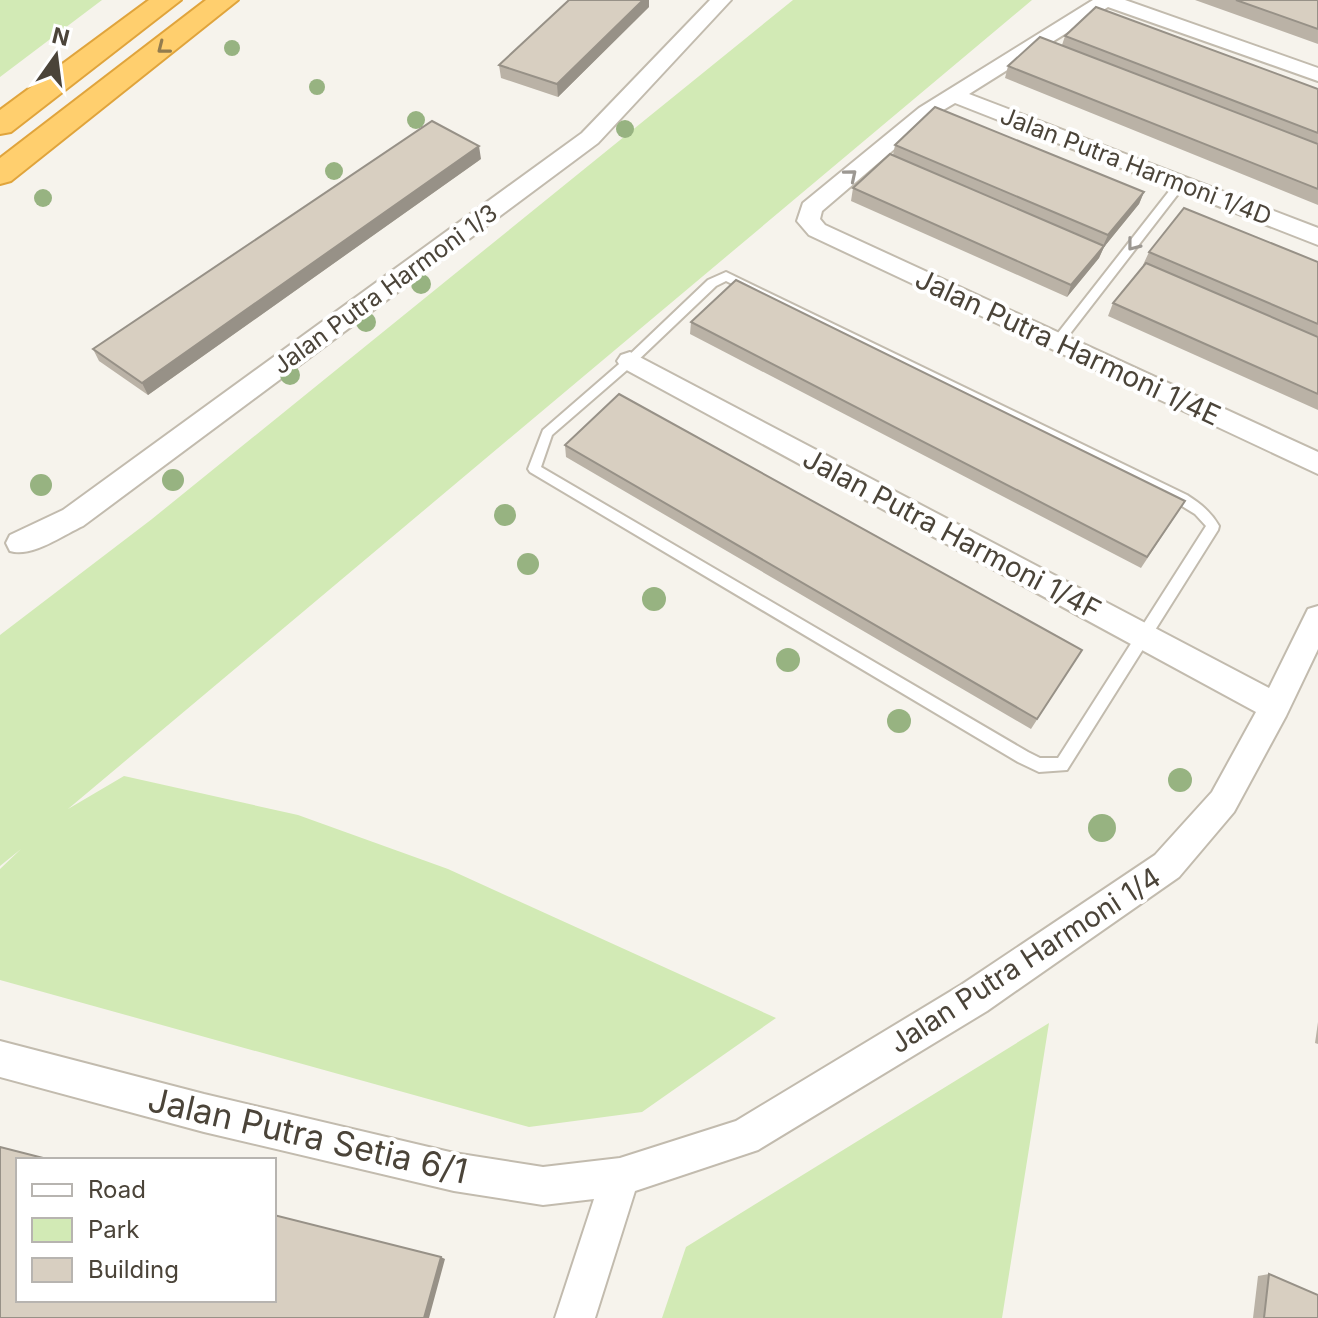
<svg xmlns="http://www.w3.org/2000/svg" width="1318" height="1318" viewBox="0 0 1318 1318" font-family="Inter,sans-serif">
<rect width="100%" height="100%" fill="#f6f3ec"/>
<path fill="#d2eab5" d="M0,0H102L0,77Z
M793,0H1032L68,809L124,776L298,815L448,869L776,1018L642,1112L529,1127L0,980V869L21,849L0,866V635L152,519Z
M1049,1023L1002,1318H662L686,1247Z"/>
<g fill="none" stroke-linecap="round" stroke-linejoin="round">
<defs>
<path id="service" d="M1181,180L1186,183L1185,185L1062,344H1054V338L1177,181Z
M726,272L1187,495C1201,504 1211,512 1219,526L1218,530L1067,770L1039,772L1018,762L530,472L528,469L543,430L626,358L708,280ZM726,281L1177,503L1195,514L1206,526L1058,758H1040L1028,752L541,467L552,435L634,364L716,286Z"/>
<path id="minor" d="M710,0H731L598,143L83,526C63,535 32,558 10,551L6,543L10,535L63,510L582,133Z
M1093,0H1125L1318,68V81L1108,7L969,94L1318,228V245L955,103L933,116L822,211L820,219L825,225L1318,452V474L809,235L797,221L803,203L919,108Z
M630,352L1269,688L1308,609L1318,606V649L1286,716L1234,812L1179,877L987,1011L758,1150L635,1191L595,1318H555L594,1199L543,1205L454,1191L204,1132L0,1077V1041L204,1094L454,1153L543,1167L620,1158L736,1121L961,985L1155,855L1212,792L1256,712L621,367L617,361L621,355Z"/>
<path id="motorway" d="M149,0H181L11,132L0,134V110Z
M206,0H238L11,181L0,184V158Z"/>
</defs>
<use href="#service" stroke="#c2bbae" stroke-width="4"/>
<use href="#minor" stroke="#c2bbae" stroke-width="4"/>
<use href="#motorway" stroke="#e0a43c" stroke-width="4"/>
<use href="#service" fill="#fff" fill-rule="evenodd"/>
<use href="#minor" fill="#fff" fill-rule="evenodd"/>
<use href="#motorway" fill="#ffcf6e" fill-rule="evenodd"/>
</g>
<g fill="#97b381">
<circle cx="232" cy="48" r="8"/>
<circle cx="317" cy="87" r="8"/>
<circle cx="416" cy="120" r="9"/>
<circle cx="625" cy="129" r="9"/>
<circle cx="334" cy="171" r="9"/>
<circle cx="43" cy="198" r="9"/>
<circle cx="421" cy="284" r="10"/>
<circle cx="366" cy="322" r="10"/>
<circle cx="290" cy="375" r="10"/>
<circle cx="173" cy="480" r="11"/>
<circle cx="41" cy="485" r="11"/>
<circle cx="505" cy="515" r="11"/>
<circle cx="528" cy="564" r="11"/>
<circle cx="654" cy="599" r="12"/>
<circle cx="788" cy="660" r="12"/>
<circle cx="899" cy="721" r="12"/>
<circle cx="1180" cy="780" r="12"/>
<circle cx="1102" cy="828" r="14"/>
</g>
<path fill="#bab2a6" d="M1195,0H1318V44Z
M649,7L558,97L501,78L499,65Z
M1065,36L1318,89V205L1005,78L1008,66L1062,45Z
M895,145L1144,192L1139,204L1104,247L1099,258L1067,297L851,201L853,188L893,155Z
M481,159L148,395L99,361L93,349Z
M1149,252L1318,262V410L1108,316L1113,303L1144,265H1143Z
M691,322L1178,512L1141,568L690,334Z
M565,445L1082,650L1031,729L566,457Z
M1318,1022V1044L1315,1043Z
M1269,1274L1318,1318H1253L1258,1276Z"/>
<path fill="#979187" d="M643,0H649V7L558,97L557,84Z
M479,146L481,159L148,395L142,383Z
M1144,192L1139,204L1104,247L1099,258L1067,297L1071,285L1103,246L1108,235Z
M441,1257L445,1259L429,1318H424Z"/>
<path fill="#d8cfc1" stroke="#979187" stroke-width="2" d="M569,0H643L557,84L499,65Z
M1236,0H1318V29Z
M1096,7L1318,89V133L1065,36Z
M1040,37L1318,144V189L1008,66Z
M935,107L1144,192L1108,235L895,145Z
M432,121L479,146L142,383L93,349Z
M890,154L1104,246L1071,285L853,188Z
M1184,208L1318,262V324L1149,252Z
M1146,263L1318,337V394L1113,303Z
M736,280L1185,501L1147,557L691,322Z
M619,394L1082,650L1037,719L565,445Z
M0,1147L51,1160H18V1300H274V1215L441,1257L424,1318H0Z
M1269,1274L1318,1295V1318H1264Z"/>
<defs><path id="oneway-chevron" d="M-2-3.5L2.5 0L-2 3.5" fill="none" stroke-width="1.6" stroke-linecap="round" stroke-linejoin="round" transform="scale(2)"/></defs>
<use stroke="#937c4e" href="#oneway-chevron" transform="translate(163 48) rotate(142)"/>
<g stroke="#9c9892">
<use href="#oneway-chevron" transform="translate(851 175) rotate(-40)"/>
<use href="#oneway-chevron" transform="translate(1133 245) rotate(128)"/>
</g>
<g text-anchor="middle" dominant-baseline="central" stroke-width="8" stroke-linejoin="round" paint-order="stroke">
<g font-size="24" fill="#4b4439" stroke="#fff">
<text transform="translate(1136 166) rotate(21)">Jalan Putra Harmoni 1/4D</text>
<text transform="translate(385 289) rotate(-36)">Jalan Putra Harmoni 1/3</text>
</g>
<g font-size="28" fill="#4b4439" stroke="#fff">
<text transform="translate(1068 347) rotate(25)">Jalan Putra Harmoni 1/4E</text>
<text transform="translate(952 534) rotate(28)">Jalan Putra Harmoni 1/4F</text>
<text transform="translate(1025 960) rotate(-33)">Jalan Putra Harmoni 1/4</text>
</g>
<g font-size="34" fill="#4b4439" stroke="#fff">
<text transform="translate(308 1135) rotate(13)">Jalan Putra Setia 6/1</text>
</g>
</g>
<rect x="16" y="1158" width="260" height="144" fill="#ffffff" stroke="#b7b4b0" stroke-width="2"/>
<rect x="32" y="1184" width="40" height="12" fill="#ffffff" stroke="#b7b4b0" stroke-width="2"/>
<text x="88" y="1198" font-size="24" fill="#4b4439">Road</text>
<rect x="32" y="1218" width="40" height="24" fill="#d2eab5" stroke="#b7b4b0" stroke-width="2"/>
<text x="88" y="1238" font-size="24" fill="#4b4439">Park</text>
<rect x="32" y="1258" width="40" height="24" fill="#d8cfc1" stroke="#b7b4b0" stroke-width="2"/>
<text x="88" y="1278" font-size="24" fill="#4b4439">Building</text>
<g transform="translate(56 56) rotate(14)" stroke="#ffffff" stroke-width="6" paint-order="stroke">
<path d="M0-6L14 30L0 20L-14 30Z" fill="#4b4439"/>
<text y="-12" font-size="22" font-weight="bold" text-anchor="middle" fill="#4b4439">N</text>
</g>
</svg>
